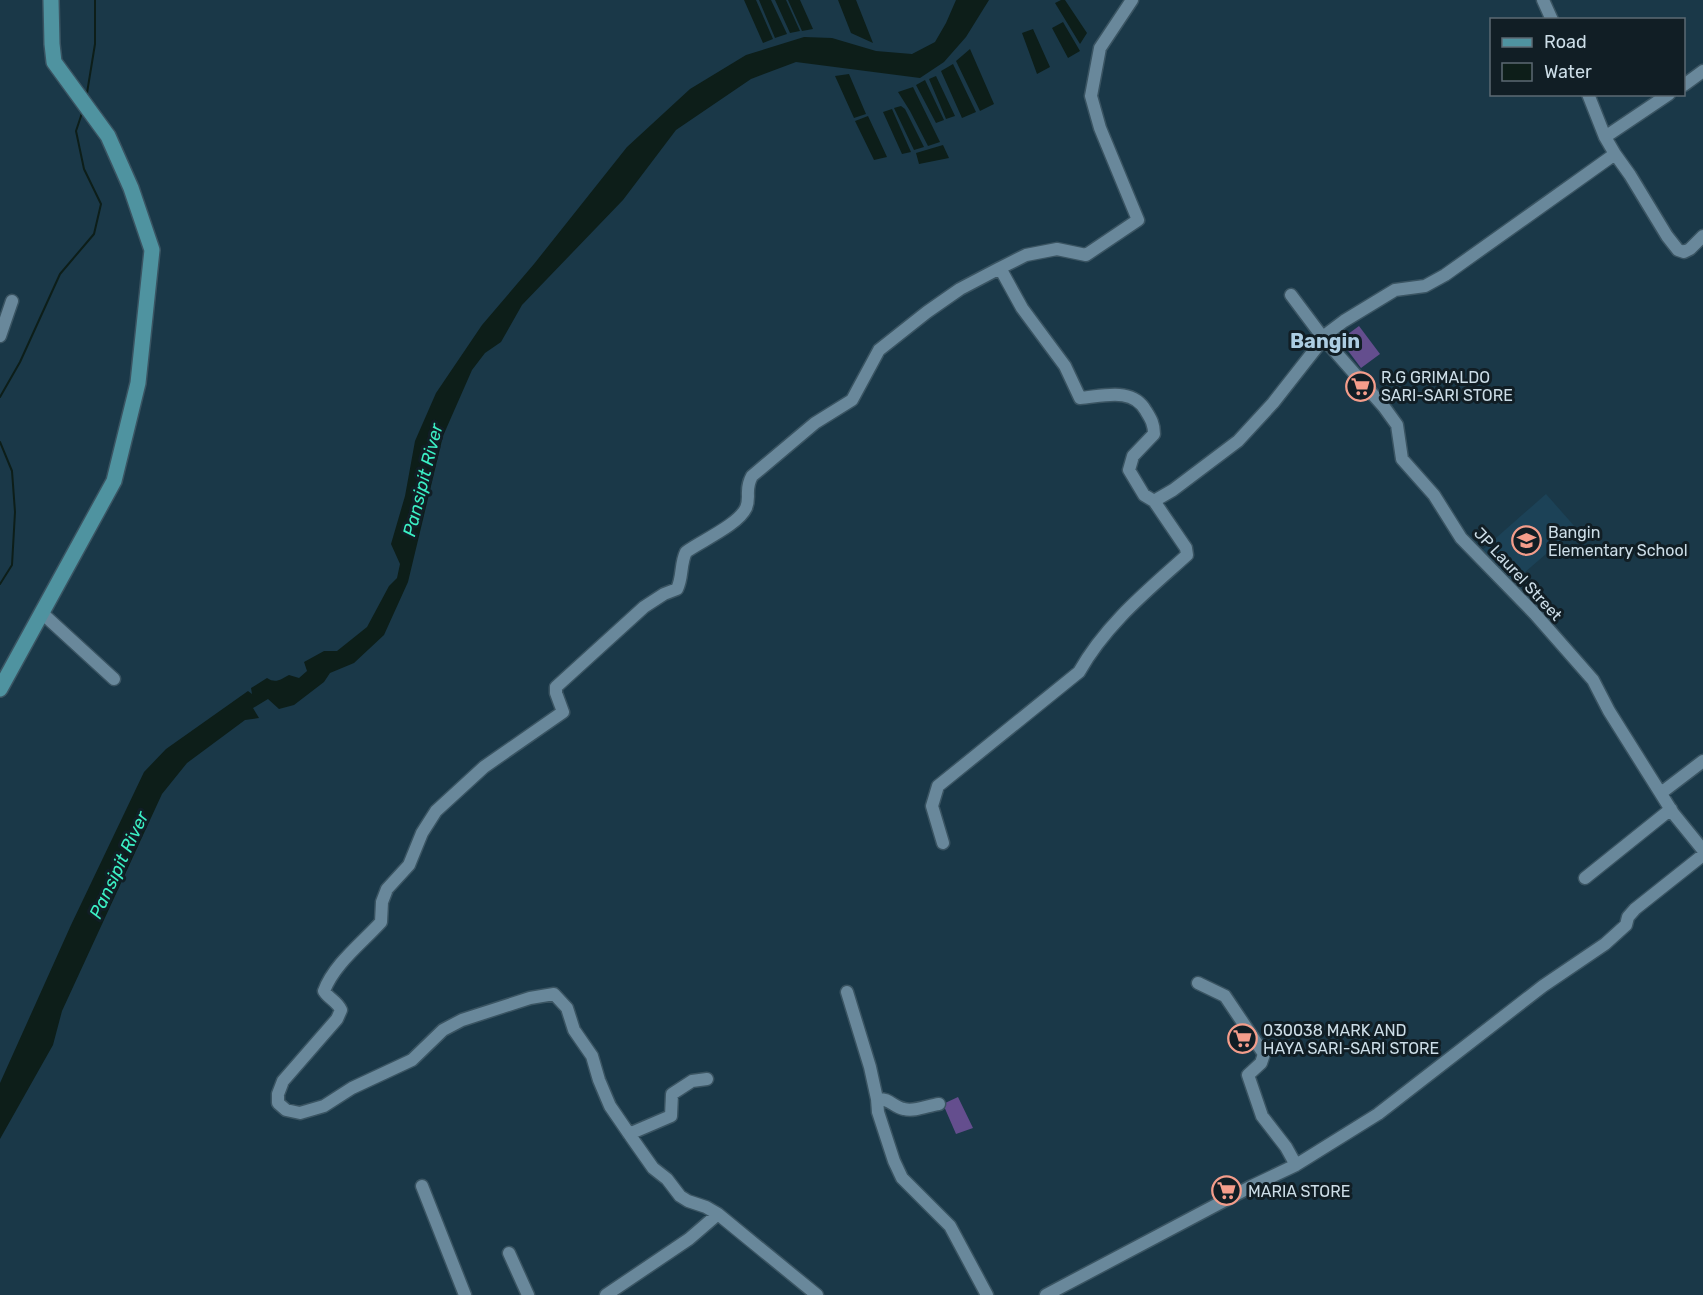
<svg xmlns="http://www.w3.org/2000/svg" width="1703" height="1295" viewBox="0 0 1703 1295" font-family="Rubik,sans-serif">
<rect width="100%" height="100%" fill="#1a3848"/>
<path fill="#1c4257" d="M1546,494L1576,528L1510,585L1479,553Z"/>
<path fill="#644e8e" d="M1359,326L1380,354L1361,368L1340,340Z
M958,1097L973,1128L956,1134L943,1104Z"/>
<path fill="#0d1e19" d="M744,0H756L773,39L763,43Z
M759,0H771L787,34L775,38Z
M775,0H786L800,31L790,33Z
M788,0H800L813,29L802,31Z
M838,0H856L873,43L851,33Z
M956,0H989L966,37L944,62L920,78L796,62L751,79L676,130L623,200L522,305L501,342L485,353L472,370L443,436L408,582L384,635L354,663L330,673L324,682L294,705L279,709L268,699L253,708L259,718L245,720L187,763L162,794L62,1011L53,1045L0,1139V1083L71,925L144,772L166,749L248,691L252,694L251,688L267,678C276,684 281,679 289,675L299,678L307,671L304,662L324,651H337L367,627L389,586L397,578L400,564L391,544L405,496L415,441L436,393L482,325L534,264L627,147L690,89L746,55L804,37L832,38L876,51L912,54L935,42L946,23Z
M1061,0H1065L1087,33L1080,44L1055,3Z
M1063,22L1080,51L1068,58L1052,28Z
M1033,29L1050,67L1037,74L1022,33Z
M970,49L994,104L980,111L956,61Z
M953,64L976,112L962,118L941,71Z
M849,74L866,114L854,118L835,76Z
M936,76L955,116L946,119L929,79Z
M925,80L944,120L936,123L916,85Z
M913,87L940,142L928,146L910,111L898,92Z
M901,106L905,109L924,147L914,150L894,108Z
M892,109L911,152L902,154L883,112Z
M868,116L887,157L874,160L855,121Z
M943,145L949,158L919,164L916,153Z"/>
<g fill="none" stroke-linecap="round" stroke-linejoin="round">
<path stroke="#0d1e19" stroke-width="2" d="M87,93L95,44V0
M0,397L20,362L60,274L94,234L101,204L84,169L76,131L82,113
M0,442L12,471L15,512L12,565L0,584"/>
<defs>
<path id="minor" d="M1543,0L1552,20
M1684,85L1703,71
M1588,94L1605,137L1615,154L1630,175L1667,236L1678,250L1684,252L1690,249L1703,236
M1605,137L1669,94
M1000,268L1026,255L1057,249L1086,255L1138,220L1100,128L1091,96L1100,48L1132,0
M1291,295L1324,339L1384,407L1397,425L1402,459L1434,495L1461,538L1535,614L1593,680L1609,711L1673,813L1703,850
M0,336L12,301
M42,613L114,679
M1661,793L1703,761
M943,843L932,806L938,786L1079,672C1106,624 1147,591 1187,555L1186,548L1154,501
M1585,878L1671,809
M847,992L870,1067L877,1099
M939,1104C929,1105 915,1112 904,1109C893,1107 890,1098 877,1099L878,1112L894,1161L902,1178L950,1226L987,1295
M629,1134L671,1116L672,1094L692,1081L707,1079
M1296,1165L1378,1114L1543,986L1605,944L1626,925L1628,917L1635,909L1703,855
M422,1186L465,1295
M509,1253L528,1295
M606,1295L689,1239L718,1214
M817,1295L718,1214L706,1207L688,1201L680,1196L667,1179L653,1168L634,1141L610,1106L599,1080L592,1056L574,1030L567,1008L554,994L530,998L462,1020L443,1030L412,1060L352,1088L324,1106L300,1113L286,1110L278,1103V1094L283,1081L337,1019L341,1010C337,1001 329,999 324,991C334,964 362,943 381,922L382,902L387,889L409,865L422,833L436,811L484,767L563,712L556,693V687L644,607L664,594L677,589C683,577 680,564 686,552C701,541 738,525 746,508C751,497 744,490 752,476L815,423L852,400L879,350L927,312L960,289L1000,268L1022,308L1065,366L1080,398C1104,396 1133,387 1146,411C1151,419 1154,424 1154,434L1133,456L1129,470L1144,495L1154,501L1173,490L1238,441L1273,403L1328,333L1344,321L1395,290L1425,286L1445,275L1615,154
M1046,1295L1252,1186L1296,1165L1286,1147L1262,1116L1248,1075L1261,1063L1264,1054L1225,996L1198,983"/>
<path id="major" d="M0,689L114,481L138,383L152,250L131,188L108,136L54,62L52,44L51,0"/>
</defs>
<use href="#minor" stroke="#3a5462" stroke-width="15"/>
<use href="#major" stroke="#3a5462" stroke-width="18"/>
<use href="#minor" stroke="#69889b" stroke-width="12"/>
<use href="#major" stroke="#4f93a0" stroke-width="15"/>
</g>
<defs>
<symbol id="supermarket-ring" viewBox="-11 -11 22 22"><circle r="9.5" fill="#111e25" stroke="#f49d8b" stroke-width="1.5"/><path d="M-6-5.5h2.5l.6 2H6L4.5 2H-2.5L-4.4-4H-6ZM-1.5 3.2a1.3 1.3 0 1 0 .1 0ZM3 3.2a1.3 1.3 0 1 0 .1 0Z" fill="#f49d8b"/></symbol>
<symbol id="school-ring" viewBox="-11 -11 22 22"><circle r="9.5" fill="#111e25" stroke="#f49d8b" stroke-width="1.5"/><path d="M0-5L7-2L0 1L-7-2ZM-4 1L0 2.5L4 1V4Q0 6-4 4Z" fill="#f49d8b"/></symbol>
</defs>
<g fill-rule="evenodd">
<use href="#supermarket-ring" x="1344" y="370" width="33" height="33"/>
<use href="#school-ring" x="1510" y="524" width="33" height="33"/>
<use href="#supermarket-ring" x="1226" y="1022" width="33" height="33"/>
<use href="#supermarket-ring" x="1210" y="1174" width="33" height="33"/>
</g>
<g text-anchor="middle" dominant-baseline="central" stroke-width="6" stroke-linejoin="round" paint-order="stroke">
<g font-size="16" fill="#ccdde7" stroke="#111e25" text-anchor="start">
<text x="1381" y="377">R.G GRIMALDO<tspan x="1381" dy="18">SARI-SARI STORE</tspan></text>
<text x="1548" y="532">Bangin<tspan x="1548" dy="18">Elementary School</tspan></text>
<text x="1263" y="1030">030038 MARK AND<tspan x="1263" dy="18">HAYA SARI-SARI STORE</tspan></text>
<text x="1248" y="1191">MARIA STORE</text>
</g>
<g font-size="16" fill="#ccdde7" stroke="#111e25">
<text transform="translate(1518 574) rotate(47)">JP Laurel Street</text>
</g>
<g font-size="18" font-style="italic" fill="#3bf0c5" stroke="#111e25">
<text transform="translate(423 480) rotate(-76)">Pansipit River</text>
<text transform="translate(119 865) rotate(-65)">Pansipit River</text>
</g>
<g font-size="20" font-weight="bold" fill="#accde2" stroke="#111e25">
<text x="1325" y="341">Bangin</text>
</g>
</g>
<rect x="1490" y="18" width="195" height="78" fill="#111e25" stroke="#5c6a73" stroke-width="1.5"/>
<rect x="1502" y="38" width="30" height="9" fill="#4f93a0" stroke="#5c6a73" stroke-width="1.5"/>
<text x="1544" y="48" font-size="18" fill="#ccdde7">Road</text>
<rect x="1502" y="63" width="30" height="18" fill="#0d1e19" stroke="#5c6a73" stroke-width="1.5"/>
<text x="1544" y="78" font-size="18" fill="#ccdde7">Water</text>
</svg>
